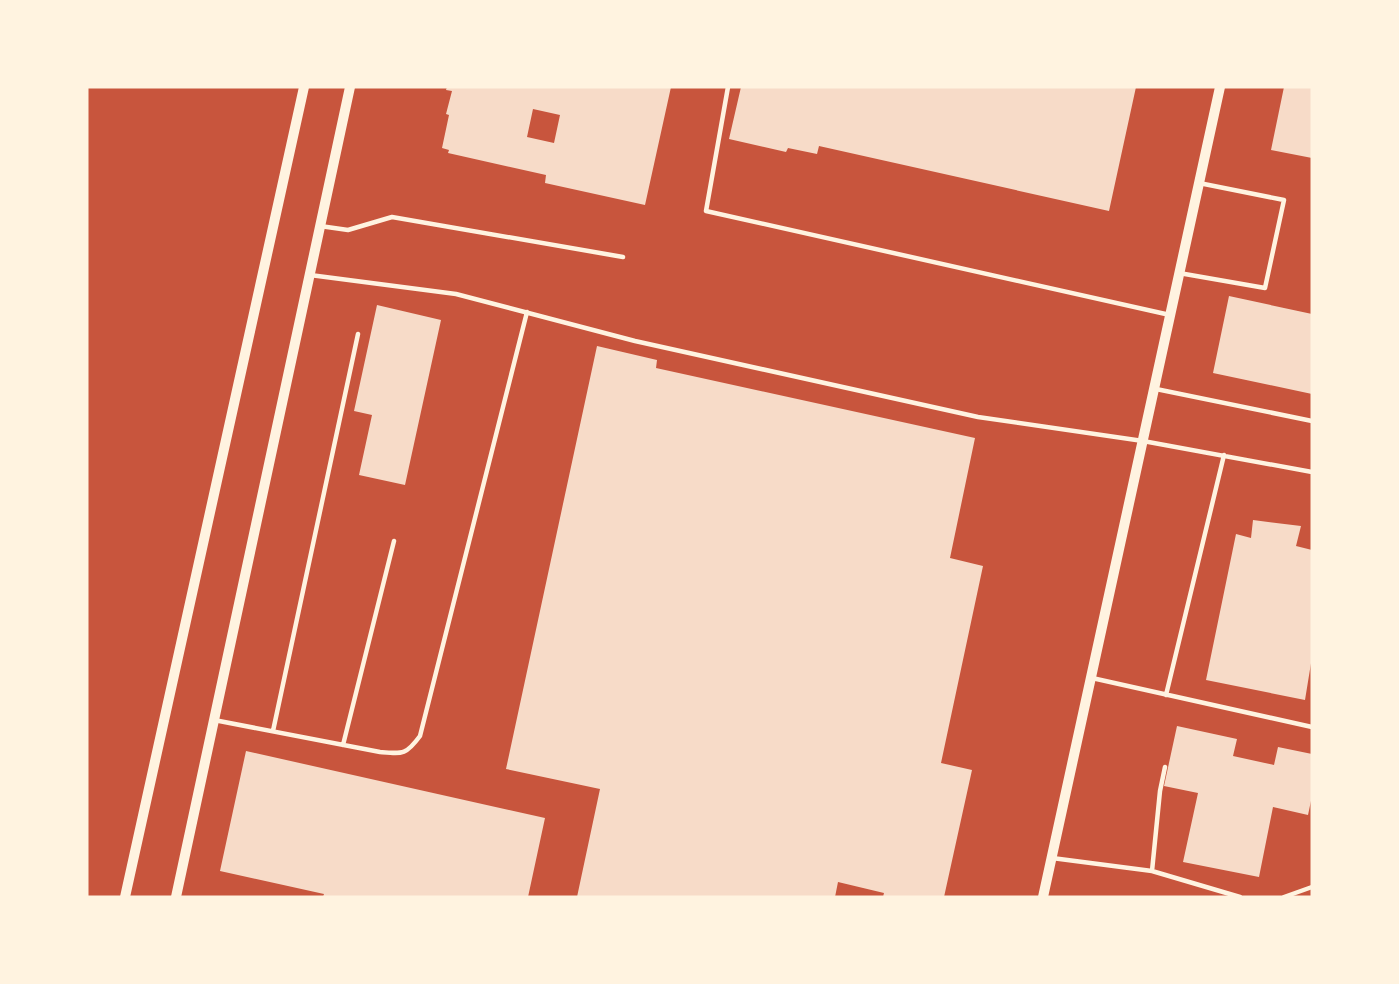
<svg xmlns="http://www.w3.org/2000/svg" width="1399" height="984" viewBox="0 0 1399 984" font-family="'Noto Sans',sans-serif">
<rect width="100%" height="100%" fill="#c8553d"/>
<path fill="#f7dbc8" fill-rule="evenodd" d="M447,87H671L645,205L545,183L546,175L448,153L449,150L442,148L449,115L446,114L452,91L446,90ZM533,109L560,115L554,143L527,137Z
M741,87H1136L1109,211L819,146L817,154L788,148L786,152L729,139Z
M1284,87L1312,88V158L1271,150Z
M1229,296L1312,314V394L1213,373Z
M377,305L441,320L405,485L359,475L372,415L354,411Z
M597,346L657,360L656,368L975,438L950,558L983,566L941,763L972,770L944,897H883L884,893L838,882L835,897H577L600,789L506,769Z
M1253,520L1301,526L1296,546L1312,550V657L1305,700L1206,680L1236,534L1251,538Z
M1177,726L1237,739L1233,756L1274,765L1278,747L1312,754V796L1308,815L1273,807L1259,877L1183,862L1198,793L1164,786Z
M246,751L545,818L528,897H323L324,894L220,871Z"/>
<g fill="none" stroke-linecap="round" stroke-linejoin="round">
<path stroke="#fff3e0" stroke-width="4.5" d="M728,87L706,211L1170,315
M320,226L348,230L392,217L623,257
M1179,273L1265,288L1284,200L1199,183
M310,275L456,294L635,341L978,417L1143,441L1312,472
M1156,389L1312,421
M1092,678L1312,727
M1166,695L1224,455
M214,720L380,752C403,754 406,755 420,736L527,312
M273,731L358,334
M343,745L394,541
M1165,767L1160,791L1152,871L1240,897
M1052,858L1152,871
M1284,897L1312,887"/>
<path stroke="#fff3e0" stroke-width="10" d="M125,897L304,87
M176,897L350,87
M1043,897L1220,87"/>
</g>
<rect width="1399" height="984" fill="none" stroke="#fff3e0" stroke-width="177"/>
</svg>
